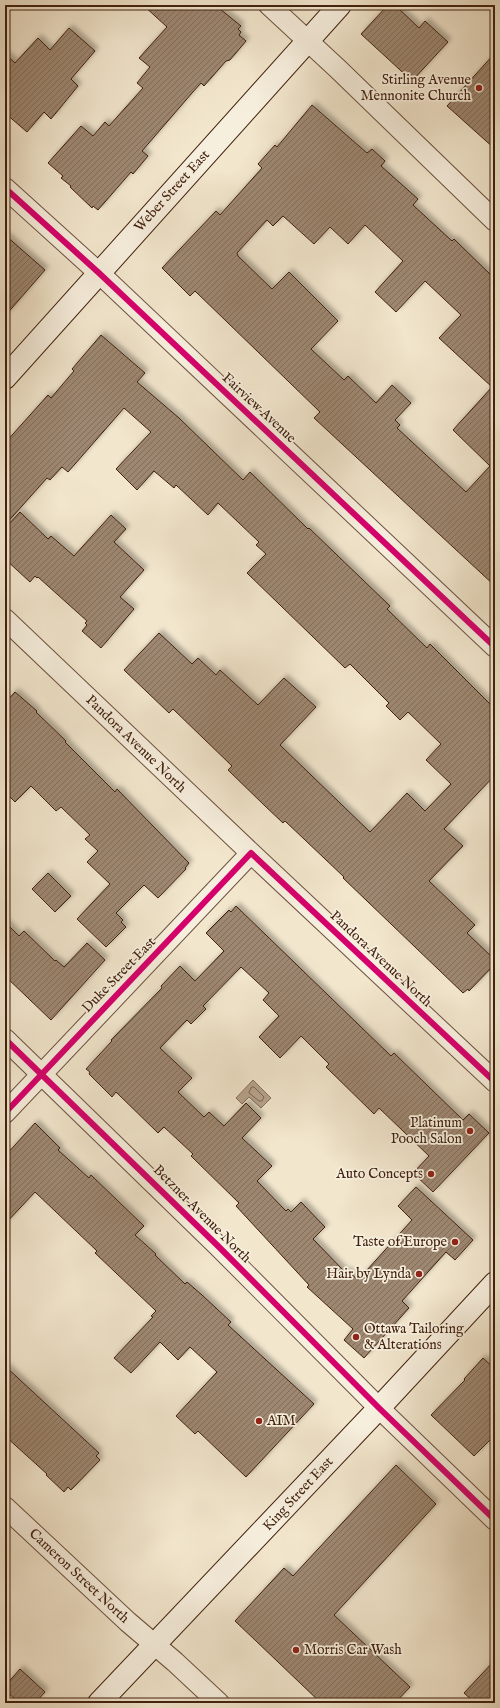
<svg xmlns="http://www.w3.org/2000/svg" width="500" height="1708" viewBox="0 0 500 1708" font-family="'IM FELL English',serif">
<defs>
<pattern id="building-hatch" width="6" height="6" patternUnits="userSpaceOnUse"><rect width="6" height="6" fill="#9d8771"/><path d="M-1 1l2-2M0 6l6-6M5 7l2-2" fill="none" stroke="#826e5b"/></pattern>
<filter id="shadow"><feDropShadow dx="3.5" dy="-3.5" stdDeviation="2" flood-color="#0004"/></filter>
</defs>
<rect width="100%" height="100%" fill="#f2e6cd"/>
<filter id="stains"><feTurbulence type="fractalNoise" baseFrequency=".005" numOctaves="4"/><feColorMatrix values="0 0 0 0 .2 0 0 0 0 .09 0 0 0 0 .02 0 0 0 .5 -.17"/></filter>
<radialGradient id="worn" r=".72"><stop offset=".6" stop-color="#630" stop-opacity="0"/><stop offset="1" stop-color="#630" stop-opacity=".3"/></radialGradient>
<path fill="#b6a38c" stroke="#876f5a" d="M253,1080L271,1098L261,1108L249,1097L242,1104L236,1098Z"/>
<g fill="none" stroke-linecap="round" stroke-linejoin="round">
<path stroke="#7c624d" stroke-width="1" d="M252,1087H254L264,1097L262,1101H259L249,1093Z"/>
</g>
<path fill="url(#building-hatch)" stroke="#41210e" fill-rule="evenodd" filter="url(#shadow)" d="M143,5H220V9L241,26L238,29L241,32L239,35L246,41L230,60L226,61L204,86L201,83L192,93L142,151L148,156L133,174L131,172L98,210L93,206L92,208L70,187L71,186L61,178L63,176L48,163L81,126L93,136L105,122L109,126L143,88L137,83L150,67L139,58L167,27Z
M388,5L393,9L396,6L419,28L425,21L448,42L412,81L361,34Z
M69,28L95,51L71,79L78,86L51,119L44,112L27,132L5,113V54L15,63L38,38L50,50Z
M495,53V149L447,106Z
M312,105L367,153L372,149L385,161L381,166L418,199L413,205L452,241L454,239L495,279V586L314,418L320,412L195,291L190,296L162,268L216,211L220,215L262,168L258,164L275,145L277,147ZM283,216L314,244L330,227L348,244L365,225L403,261L375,292L396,312L425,281L461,315L439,338L492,387L453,430L490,466L466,492L397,428L400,425L395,420L411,403L392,385L376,403L348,376L344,380L311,349L338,321L289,272L272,289L238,256L237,253L267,220L273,226Z
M5,235L45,270L5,316Z
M101,335L145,373L137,382L179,418L243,480L250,472L308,529L309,528L390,606L387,609L427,648L430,644L495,709V775L444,829L463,846L429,881L475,925L467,933L495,960V964L469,991L468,989L463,993L343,878L344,877L285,821L283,823L265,806L228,770L232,766L173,709L169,713L124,670L159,633L192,664L198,658L216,675L220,670L258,705L284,678L316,707L280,745L370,832L407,793L425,811L451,784L426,760L441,744L408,712L400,720L386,706L389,703L350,664L345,668L247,573L266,554L256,545L259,542L218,503L208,515L176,485L174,488L154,471L137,490L116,469L151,432L124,408L68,472L62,467L50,480L47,478L5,525V443L48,395L51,398L74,371L72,369Z
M20,512L48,539L51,536L74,556L111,515L126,529L114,542L144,570L120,597L134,609L101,648L82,631L87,625L85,623L87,621L38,577L37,578L35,576L30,582L5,559V528Z
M15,692L37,711L36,712L66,741L65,742L115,792L117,789L189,863L185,868L186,869L158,898L144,885L116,913L123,920L121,922L126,927L106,947L77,919L110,884L87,862L98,851L85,839L90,835L61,807L56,811L31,786L15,802L5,792V703Z
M48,873L71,896L55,912L32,889Z
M236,906L391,1056L394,1053L463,1120L469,1114L489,1133L433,1192L413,1173L429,1156L379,1108L374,1114L326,1067L329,1064L301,1036L280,1058L259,1037L279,1016L263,1000L269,993L241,967L203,1006L206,1009L191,1024L187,1020L160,1048L192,1078L178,1092L204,1117L209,1112L224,1126L246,1103L261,1118L242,1138L272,1166L257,1181L286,1211L288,1209L291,1212L301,1202L325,1227L313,1239L346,1273L348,1271L358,1280L412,1220L398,1206L416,1187L473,1240L455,1260L446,1252L402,1301L409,1308L364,1358L344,1340L353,1329L307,1287L309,1285L236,1206L239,1203L191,1156L193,1154L164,1127L158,1133L116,1092L112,1097L89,1074L90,1072L86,1069L112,1041L111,1040L162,988L161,986L180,966L195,981L224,951L206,933L229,910L231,912Z
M5,922L19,936L24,931L55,961L56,960L64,967L87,943L105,960L51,1020L5,976Z
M35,1123L60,1148L58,1150L89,1178L91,1175L144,1226L135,1235L156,1254L155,1255L185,1284L187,1282L202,1295L231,1322L228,1325L314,1404L246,1477L198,1431L195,1434L176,1416L217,1372L190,1347L178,1360L160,1342L131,1373L114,1358L153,1317L151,1316L156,1311L95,1253L97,1251L35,1192L5,1224V1156Z
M483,1358L495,1369V1435L474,1456L431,1415L465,1380L464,1379Z
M5,1366L99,1453L96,1456L100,1460L71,1490L68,1487L64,1492L46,1475L47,1474L5,1436Z
M396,1465L436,1504L334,1615L410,1687L395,1703H321L235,1621L284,1568L293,1576Z
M495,1660V1703H475L464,1693Z
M20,1669L45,1692L35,1703H19L5,1690V1686Z"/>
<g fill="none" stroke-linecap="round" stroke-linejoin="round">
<defs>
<path id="minor" d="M269,5L338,69L495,221
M5,188L99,273L495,647
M5,619L251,853L495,1082
M5,1039L218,1246L379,1408L495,1520
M5,1113L251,853
M5,1507L128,1622L175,1662L219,1703"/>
<path id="secondary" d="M5,378L340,5
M99,1703L379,1408L495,1283"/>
</defs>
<use href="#minor" stroke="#6d523e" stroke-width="22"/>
<use href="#secondary" stroke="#41210e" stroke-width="24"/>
<use href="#minor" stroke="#f7efde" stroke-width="20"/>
<use href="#secondary" stroke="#f7efde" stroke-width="22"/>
<defs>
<path id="cycleway" d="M5,188L99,273L495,647
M5,1039L218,1246L379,1408L495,1520
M5,1113L251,853L495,1082"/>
</defs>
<use href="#cycleway" stroke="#f7efde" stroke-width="8"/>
<use href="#cycleway" stroke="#d6006c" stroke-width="6"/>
</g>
<g fill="#8f2418" stroke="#f7efde" stroke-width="1.5">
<circle cx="479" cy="88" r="4"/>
<circle cx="470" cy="1131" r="4"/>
<circle cx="431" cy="1174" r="4"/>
<circle cx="455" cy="1242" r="4"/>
<circle cx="419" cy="1274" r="4"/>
<circle cx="356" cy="1337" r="4"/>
<circle cx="259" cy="1421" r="4"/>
<circle cx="296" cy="1650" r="4"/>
</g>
<g text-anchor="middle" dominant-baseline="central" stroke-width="3.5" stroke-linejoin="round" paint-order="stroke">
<g font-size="14" fill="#41210e" stroke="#f7efde" text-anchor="end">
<text x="471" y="80">Stirling Avenue<tspan x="471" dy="16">Mennonite Church</tspan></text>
<text x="462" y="1123">Platinum<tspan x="462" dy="16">Pooch Salon</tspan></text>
<text x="423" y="1174">Auto Concepts</text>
<text x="447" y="1242">Taste of Europe</text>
<text x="411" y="1274">Hair by Lynda</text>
<text x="364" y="1329" text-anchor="start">Ottawa Tailoring<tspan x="364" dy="16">&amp; Alterations</tspan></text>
<text x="267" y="1421" text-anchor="start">AIM</text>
<text x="304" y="1650" text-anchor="start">Morris Car Wash</text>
</g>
<g font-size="14" fill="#41210e" stroke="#f7efde">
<text transform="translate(172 191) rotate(-48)">Weber Street East</text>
<text transform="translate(259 408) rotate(43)">Fairview Avenue</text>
<text transform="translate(136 744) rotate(44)">Pandora Avenue North</text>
<text transform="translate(381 959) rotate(43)">Pandora Avenue North</text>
<text transform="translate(119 975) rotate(-46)">Duke Street East</text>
<text transform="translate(202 1214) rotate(45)">Betzner Avenue North</text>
<text transform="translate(298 1494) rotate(-47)">King Street East</text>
<text transform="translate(79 1576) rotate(43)">Cameron Street North</text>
</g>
</g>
<rect width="500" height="1708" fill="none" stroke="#f2e6cd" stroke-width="20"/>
<rect x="6" y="6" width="488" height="1696" fill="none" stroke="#41210e" stroke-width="2"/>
<rect x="10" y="10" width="480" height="1688" fill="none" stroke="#41210e"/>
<rect width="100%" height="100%" filter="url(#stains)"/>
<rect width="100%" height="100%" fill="url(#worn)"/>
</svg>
